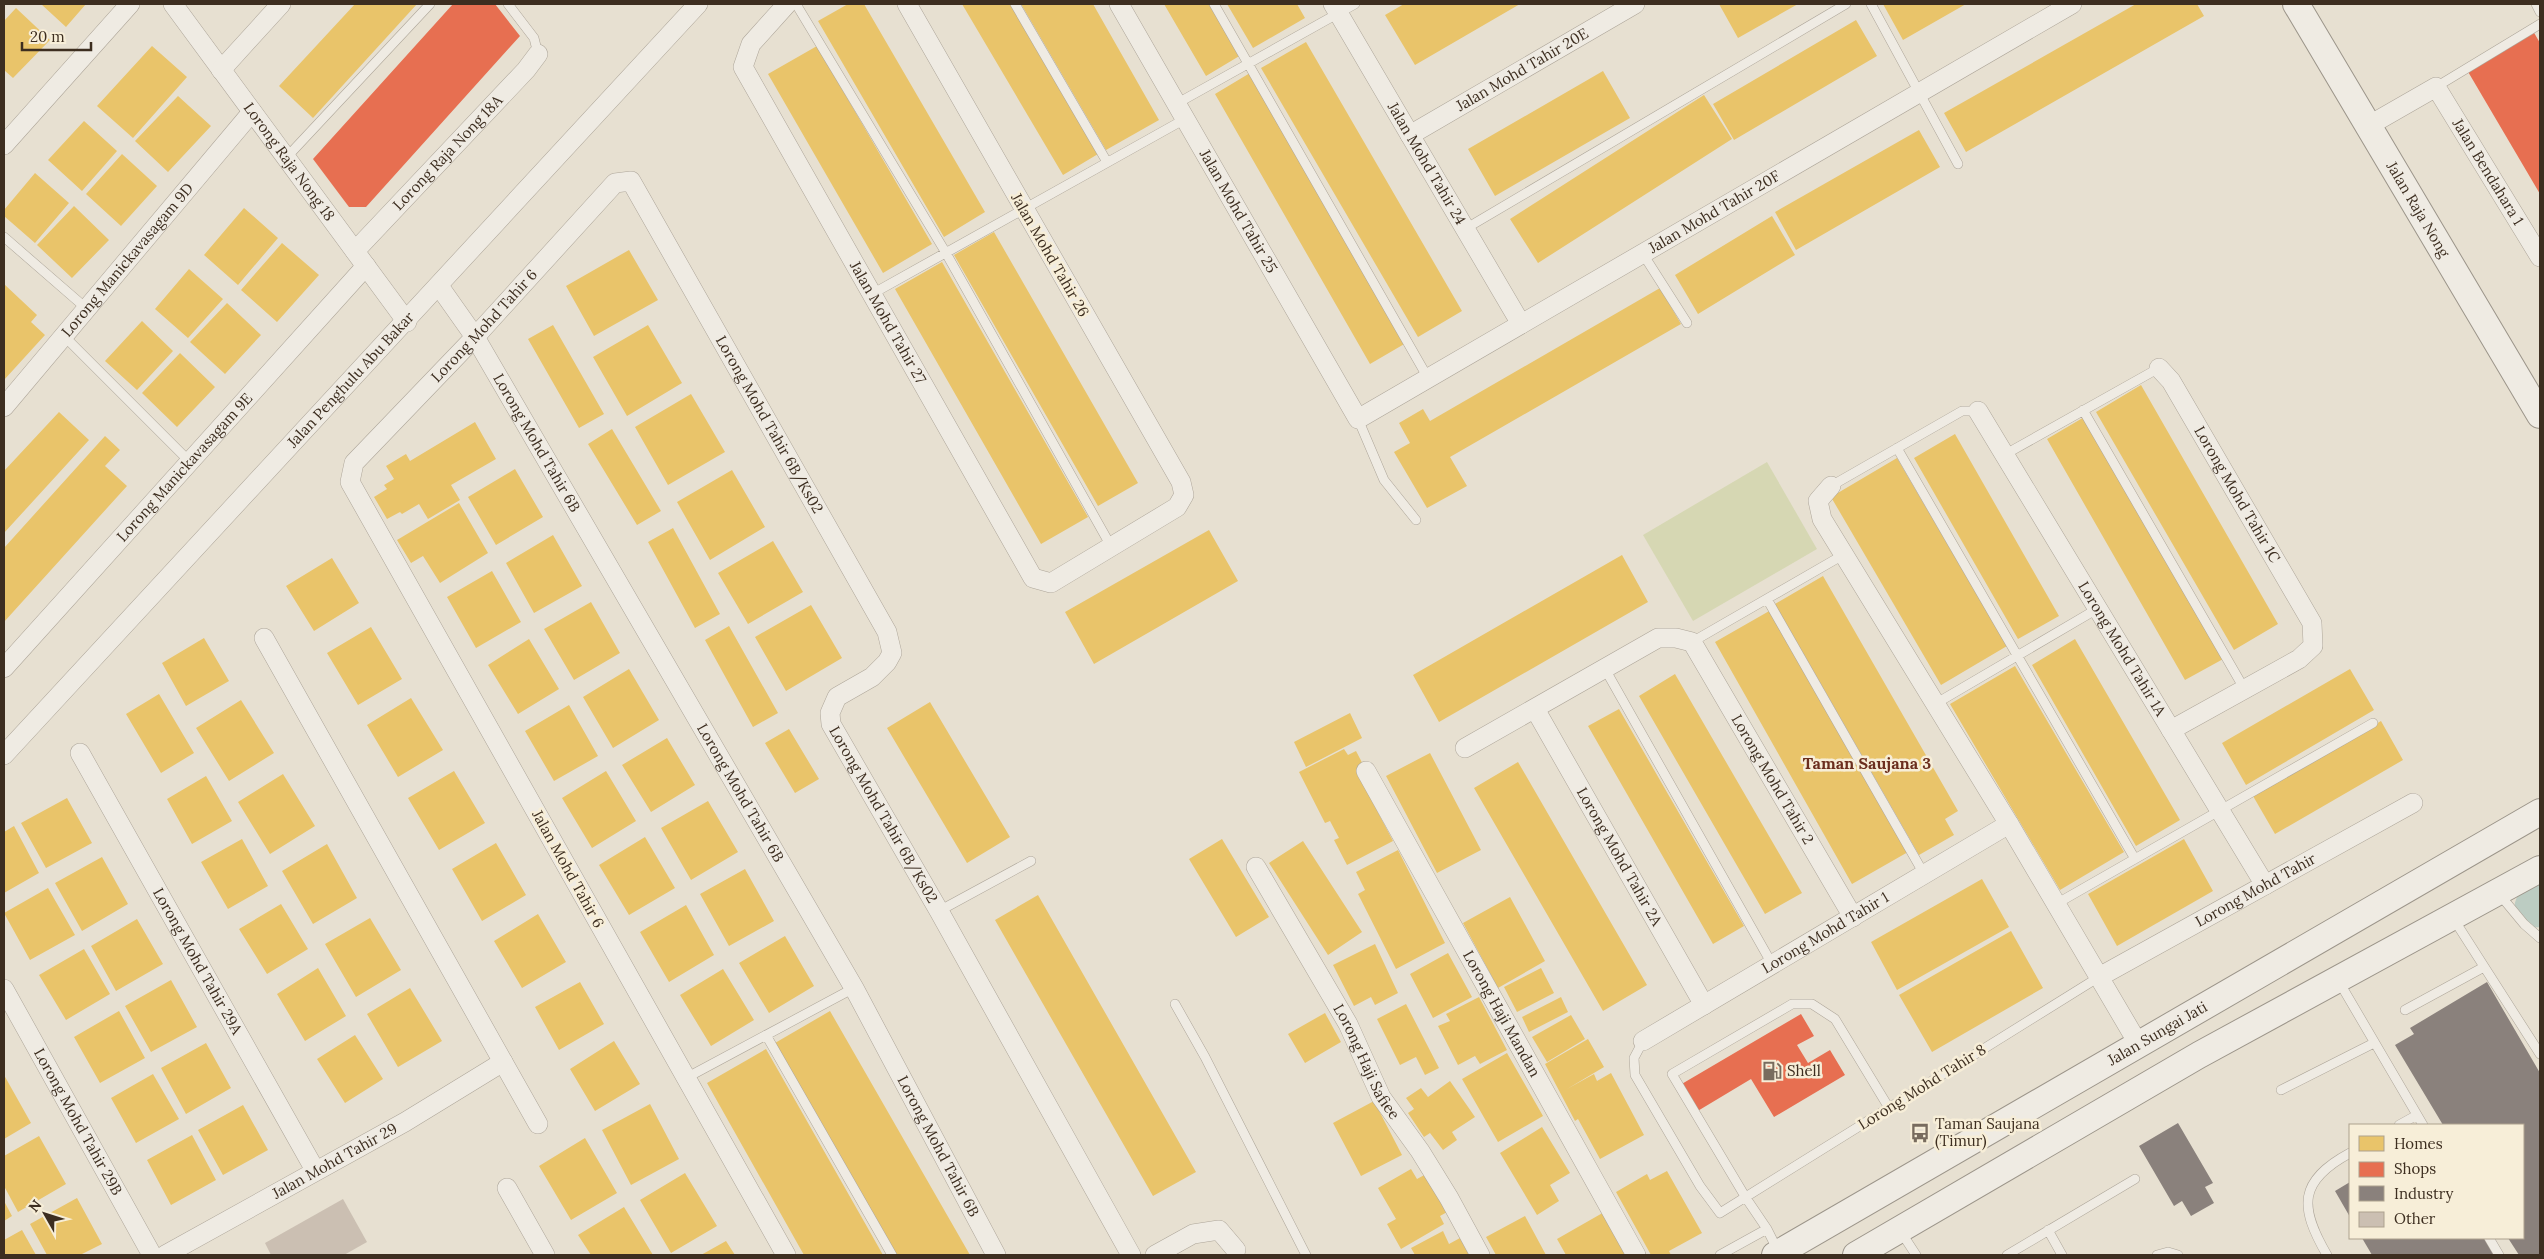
<svg xmlns="http://www.w3.org/2000/svg" width="2544" height="1259" font-family="Lora,serif">
<rect width="100%" height="100%" fill="#e7e0d1"/>
<path fill="#d6d7b3" d="M1767 462 1817 549 1693 621 1643 535Z"/>
<path fill="#e9c46a" d="M41 4H86L66 27Z
M355 4H417L313 118 279 86Z
M848 4H864L985 212 944 237 818 21Z
M962 4H1010L1098 154 1063 175Z
M1021 4H1093L1159 120 1106 150Z
M1164 4H1211L1241 55 1206 76Z
M1227 4H1297L1305 18 1253 48Z
M1404 4H1520L1415 65 1385 15Z
M1719 4H1798L1738 38Z
M1883 4H1966L1903 40Z
M2136 4H2197L2204 16 1966 152 1944 113Z
M16 8 50 40 13 78 4 70V21Z
M1856 20 1877 56 1734 140 1713 104Z
M1306 42 1462 311 1418 337 1261 68Z
M152 46 187 77 133 138 97 106Z
M817 46 932 244 883 273 768 74Z
M1603 71 1630 118 1495 196 1468 149Z
M1250 73 1406 343 1370 364 1215 94Z
M1704 95 1732 139 1538 263 1510 219Z
M178 96 211 126 168 172 135 141Z
M84 121 117 151 82 191 48 160Z
M1919 130 1940 167 1796 250 1775 212Z
M122 154 157 186 121 226 86 194Z
M35 173 69 203 35 243 4 216V210Z
M74 206 109 240 72 278 37 245Z
M244 208 278 238 238 285 204 255Z
M1772 216 1795 255 1698 314 1675 275Z
M994 232 1138 483 1098 506 954 255Z
M282 243 319 275 277 322 241 290Z
M629 250 658 300 594 336 566 286Z
M942 262 1088 517 1041 544 895 289Z
M189 269 223 299 188 338 155 309Z
M4 284 37 315 31 322 45 335 4 380Z
M1660 288 1681 324 1450 457 1467 486 1427 508 1394 452 1410 443 1399 423 1423 409 1430 421Z
M227 303 261 335 225 374 190 342Z
M142 321 173 351 137 390 105 361Z
M553 325 604 414 579 428 528 339Z
M648 325 682 383 627 416 593 357Z
M180 353 215 387 177 427 142 393Z
M2141 385 2278 624 2234 650 2096 412Z
M691 394 725 452 668 485 635 427Z
M59 412 89 440 4 533V471Z
M2086 416 2225 658 2185 680 2047 439Z
M475 422 496 459 451 485 460 500 428 519 419 504 402 514 400 512 387 519 374 497 387 489 384 485 394 479 386 466 406 454 410 461Z
M612 429 661 511 637 525 588 444Z
M1955 434 2059 616 2018 639 1914 458Z
M105 436 120 450 105 466 127 486 4 622V548Z
M1897 458 2007 646 1941 685 1831 497Z
M515 469 543 517 496 545 468 497Z
M732 470 765 527 710 560 677 502Z
M459 503 488 553 440 583 423 556 411 563 397 540Z
M673 528 720 614 695 628 648 542Z
M1209 530 1238 581 1094 664 1065 612Z
M553 535 582 586 534 613 506 563Z
M773 541 803 592 748 624 718 573Z
M1622 555 1648 602 1439 722 1413 675Z
M332 558 359 603 314 631 286 586Z
M492 571 521 622 476 648 447 597Z
M1823 576 1958 811 1945 819 1954 835 1919 855 1775 604Z
M591 602 620 653 574 680 544 629Z
M811 605 842 658 786 691 755 637Z
M1771 610 1908 852 1852 884 1715 642Z
M729 626 778 713 753 727 705 640Z
M371 627 402 679 358 705 327 653Z
M204 638 229 681 186 706 162 663Z
M529 639 559 689 518 714 488 665Z
M2075 639 2180 820 2136 846 2032 665Z
M2015 666 2124 852 2060 890 1950 704Z
M629 669 659 720 613 748 583 697Z
M2350 669 2374 710 2246 785 2222 743Z
M1675 674 1802 893 1765 914 1639 696Z
M159 694 194 753 161 773 126 714Z
M411 698 443 750 398 777 367 725Z
M241 700 274 753 229 781 196 728Z
M930 702 1010 837 967 863 887 728Z
M569 705 598 756 554 781 525 731Z
M1619 709 1744 926 1713 944 1588 726Z
M1350 713 1362 738 1306 767 1294 742Z
M2381 721 2403 760 2275 834 2253 796Z
M789 729 819 779 795 793 765 743Z
M667 738 695 785 651 812 622 765Z
M1344 749 1348 755 1356 751 1379 795 1371 799 1393 841 1347 865 1334 840 1339 838 1330 821 1325 823 1299 772Z
M1430 753 1481 850 1437 873 1386 776Z
M1518 762 1647 985 1603 1011 1474 788Z
M454 771 485 823 439 850 408 798Z
M606 771 636 821 592 848 562 798Z
M283 774 315 826 270 854 238 802Z
M206 776 232 821 192 844 167 799Z
M67 798 92 843 46 868 21 823Z
M708 801 738 852 691 880 661 828Z
M14 826 39 873 4 893V832Z
M645 837 675 888 629 915 599 865Z
M242 839 268 886 228 909 201 862Z
M1222 839 1269 917 1236 937 1189 859Z
M2184 839 2213 891 2117 946 2088 894Z
M1303 841 1362 932 1328 955 1269 863Z
M496 843 526 895 482 921 452 869Z
M327 844 357 898 313 924 282 871Z
M1398 850 1445 943 1396 969 1358 894 1365 890 1356 872Z
M102 857 128 904 82 931 55 883Z
M745 869 774 921 729 946 700 894Z
M1982 879 2009 927 1897 990 1871 942Z
M48 888 75 935 30 960 4 913Z
M1038 895 1196 1172 1153 1196 995 920Z
M1510 897 1545 961 1498 988 1463 923Z
M281 904 308 949 267 974 239 929Z
M686 905 714 955 669 982 640 932Z
M538 914 566 962 522 988 494 941Z
M370 918 401 970 356 997 325 944Z
M137 919 163 964 116 991 91 946Z
M2011 931 2043 988 1932 1052 1899 995Z
M785 936 814 986 769 1013 739 963Z
M1375 944 1398 993 1375 1005 1371 997 1354 1006 1333 965Z
M84 949 110 994 66 1020 39 975Z
M1448 953 1472 997 1433 1018 1410 974Z
M318 968 346 1016 305 1041 277 994Z
M1541 968 1554 993 1517 1012 1504 987Z
M723 969 754 1020 711 1046 680 995Z
M171 980 197 1027 151 1052 125 1006Z
M580 982 604 1024 559 1050 535 1007Z
M410 988 442 1041 398 1067 367 1014Z
M1479 997 1507 1050 1480 1064 1475 1056 1458 1065 1438 1026 1450 1021 1446 1014Z
M1561 997 1568 1012 1529 1032 1522 1017Z
M1406 1004 1439 1068 1425 1075 1416 1057 1400 1065 1377 1019Z
M119 1011 145 1058 100 1083 74 1037Z
M830 1011 970 1255H897L775 1043Z
M1325 1013 1341 1042 1305 1063 1288 1034Z
M1571 1015 1585 1039 1547 1062 1532 1037Z
M355 1035 383 1079 345 1103 317 1059Z
M1588 1039 1604 1067 1567 1089 1594 1074 1597 1081 1611 1073 1644 1135 1600 1159 1578 1119 1575 1121 1545 1064Z
M614 1041 640 1084 595 1111 570 1069Z
M206 1043 231 1088 186 1114 161 1068Z
M766 1049 870 1232 883 1255H804L800 1248 707 1083Z
M1507 1053 1543 1116 1498 1142 1462 1079Z
M153 1074 179 1119 136 1143 111 1098Z
M4 1075 31 1123 4 1139Z
M1450 1081 1475 1117 1452 1132 1457 1140 1443 1150 1430 1133 1424 1137 1408 1113 1414 1109 1406 1098 1421 1088 1428 1097Z
M1374 1101 1402 1155 1361 1176 1333 1123Z
M650 1104 679 1159 631 1185 602 1130Z
M243 1105 268 1150 223 1175 198 1130Z
M1542 1127 1570 1173 1550 1185 1559 1201 1537 1215 1500 1153Z
M192 1135 216 1180 171 1205 147 1160Z
M39 1136 66 1184 18 1212 4 1186V1156Z
M585 1138 617 1193 571 1220 539 1166Z
M1411 1169 1417 1179 1428 1173 1449 1211 1440 1216 1444 1224 1401 1249 1387 1224 1396 1219 1378 1188Z
M1667 1171 1702 1233 1669 1251 1671 1255H1651L1616 1192 1647 1174 1650 1180Z
M685 1173 717 1226 671 1253 640 1200Z
M77 1198 102 1244 80 1255H47L30 1224Z
M4 1201 12 1216 4 1221Z
M624 1207 653 1255H591L578 1235Z
M1606 1211 1630 1255H1566L1557 1239Z
M1525 1216 1546 1255H1496L1486 1237Z
M22 1230 36 1255H4V1240Z
M1443 1231 1449 1244 1460 1238 1469 1255H1415L1411 1248Z
M726 1241 735 1255H701Z"/>
<path fill="#e76f51" d="M453 4H495L520 36 366 207H349L313 159Z
M2533 31 2540 43V194L2467 70Z
M1801 1014 1814 1036 1797 1045 1808 1063 1830 1050 1845 1075 1774 1117 1751 1079 1696 1112 1680 1085Z"/>
<path fill="#8a817c" d="M2487 982 2540 1073V1255H2519L2508 1238H2523V1125H2443L2395 1045 2414 1034 2410 1028Z
M2178 1123 2213 1183 2205 1187 2214 1203 2191 1216 2182 1201 2174 1206 2139 1146Z
M2350 1182V1217L2335 1191Z
M2362 1238H2485L2495 1255H2372Z"/>
<g fill="none" stroke-linecap="round" stroke-linejoin="round">
<path stroke="#bcccc2" stroke-width="41" d="M2535 907 2540 905"/>
</g>
<path fill="#cbbfb2" d="M343 1199 367 1242 344 1255H271L265 1243Z"/>
<g fill="none" stroke-linecap="round" stroke-linejoin="round">
<defs>
<path id="service" d="M508 4 534 38 538 54
M796 4 946 253 1112 548
M1015 4 1107 162
M1214 4 1428 378
M1871 4 1958 164
M2536 4 2540 12
M2436 87 2540 24
M1176 104 1355 4
M286 158 430 4
M1465 229 1846 4
M4 237 87 309
M1643 254 1687 323
M872 294 1185 119
M64 336 190 462
M2083 410 2245 690
M1358 419 1384 480 1416 520
M1897 448 2135 859
M2004 455 2159 368
M1831 486 1962 411H1978
M1767 599 1924 874
M1692 642 1843 555
M1605 669 1772 964
M1935 704 2097 609
M2500 895 2524 924 2540 938
M2056 904 2373 723
M939 911 1031 861
M2453 918 2540 1054
M2338 980 2423 1125
M1175 1004 1205 1057 1306 1255
M2405 1010 2484 967
M766 1035 892 1255
M1643 1041 1634 1058 1635 1075 1700 1186 1720 1213 2099 977
M686 1078 854 988
M2281 1090 2374 1043
M2399 1125 2417 1115
M2048 1230 2062 1255
M1901 1232 1916 1255
M2489 1238 2499 1255
M1778 1251 1767 1229 1746 1198 1672 1074 1792 1004H1812L1835 1019 1889 1108
M1720 1255 1767 1229
M2007 1255 2135 1179
M2157 1255 2168 1252 2178 1255
M2327 1255C2299 1207 2298 1181 2350 1153"/>
<g id="minor">
<path id="s1" d="M173 4 407 322"/>
<path id="s2" d="M787 4 751 44 743 67 1033 578 1051 583 1177 507 1184 495 1181 482 907 4"/>
<path id="s3" d="M1119 4 1358 419 2072 4"/>
<path id="s4" d="M1333 4 1521 324"/>
<path d="M221 70 281 4"/>
<path id="s5" d="M2368 126 2436 87 2540 257"/>
<path id="s6" d="M1410 135 1635 4"/>
<path d="M4 145 130 4"/>
<path id="s7" d="M355 251 526 70 538 54"/>
<path id="s8" d="M439 286 475 337 854 988 996 1255"/>
<path id="s9" d="M2159 368 2171 381 2312 623 2313 646 2299 659 2171 730"/>
<path id="s10" d="M4 407 252 112"/>
<path id="s11" d="M1978 411 2265 885"/>
<path d="M1831 486 1818 501 1822 519 2009 824 2139 1045"/>
<path d="M264 638 538 1124"/>
<path id="s12" d="M4 668 366 266"/>
<path id="s13" d="M1535 709 1704 1005"/>
<path id="s14" d="M1465 748 1658 638H1676L1692 642 1853 917"/>
<path id="s15" d="M80 753 315 1170"/>
<path id="s16" d="M4 755 698 4"/>
<path id="s17" d="M1366 771 1636 1255"/>
<path id="s18" d="M1256 867 1348 1024 1381 1097 1420 1151 1449 1198 1480 1255"/>
<path id="s19" d="M2099 977 2413 803"/>
<path id="s20" d="M4 989 152 1255"/>
<path id="s21" d="M1643 1041 2009 824"/>
<path d="M507 1188 545 1255"/>
<path id="s22" d="M165 1255 405 1122 503 1062"/>
<path id="s23" d="M786 1255 350 482 354 463 475 337 615 183 631 181 887 632 892 653 887 662 872 677 837 697 830 713 831 724 939 911 1131 1255"/>
<path d="M1155 1255 1193 1234 1219 1230 1236 1250"/>
</g>
<g id="secondary">
<path id="s24" d="M2296 4 2540 415"/>
<path id="s25" d="M1775 1255 2540 812"/>
<path d="M1856 1255 2199 1055 2540 869"/>
</g>
</defs>
<use href="#service" stroke="#ada599" stroke-width="10"/>
<use href="#minor" stroke="#ada599" stroke-width="20"/>
<use href="#secondary" stroke="#9c958a" stroke-width="28"/>
<use href="#service" stroke="#efebe3" stroke-width="9"/>
<use href="#minor" stroke="#efebe3" stroke-width="19"/>
<use href="#secondary" stroke="#efebe3" stroke-width="26"/>
</g>
<defs>
<symbol id="fuel-bare" viewBox="-9 -9 18 18"><path d="M-5.5-6h7V0h2V4h1.3V-2.5L3-4.5l.8-.8L6-3V5H2.5V1h-1V6h-7ZM-4.2-4.7v3.2H.2V-4.7Z" fill="#786c5e" stroke="#f7eed8" stroke-width="2.5" paint-order="stroke"/></symbol>
<symbol id="bus-bare" viewBox="-9 -9 18 18"><path d="M-5-6H5V4H4V6H2V4H-2V6H-4V4H-5ZM-3.5-4V0h7V-4ZM-3.5 1.2v1.5H-2V1.2ZM2 1.2v1.5H3.5V1.2Z" fill="#786c5e" stroke="#f7eed8" stroke-width="2.5" paint-order="stroke"/></symbol>
</defs>
<g fill-rule="evenodd">
<use href="#fuel-bare" x="1758" y="1057" width="28" height="28"/>
<use href="#bus-bare" x="1906" y="1119" width="28" height="28"/>
</g>
<g text-anchor="middle" stroke-width="5" stroke-linejoin="round" paint-order="stroke">
<g font-size="15" fill="#3d2e20" stroke="#f7eed8">
<text dy="5" stroke="none"><textPath href="#s6" startOffset="130">Jalan Mohd Tahir 20E</textPath></text>
<text dy="5" stroke="none"><textPath href="#s7" startOffset="135">Lorong Raja Nong 18A</textPath></text>
<text dy="5" stroke="none"><textPath href="#s1" startOffset="196">Lorong Raja Nong 18</textPath></text>
<text dy="5" stroke="none"><textPath href="#s4" startOffset="185">Jalan Mohd Tahir 24</textPath></text>
<text dy="5" stroke="none"><textPath href="#s5" startOffset="178">Jalan Bendahara 1</textPath></text>
<text dy="5" stroke="none"><textPath href="#s24" startOffset="239">Jalan Raja Nong</textPath></text>
<text dy="5" stroke="none"><textPath href="#s3" startOffset="239">Jalan Mohd Tahir 25</textPath></text>
<text dy="5" stroke="none"><textPath href="#s3" startOffset="891">Jalan Mohd Tahir 20F</textPath></text>
<text transform="translate(1050 255) rotate(60)" y="5">Jalan Mohd Tahir 26</text>
<text dy="5" stroke="none"><textPath href="#s10" startOffset="192">Lorong Manickavasagam 9D</textPath></text>
<text dy="5" stroke="none"><textPath href="#s2" startOffset="372">Jalan Mohd Tahir 27</textPath></text>
<text dy="5" stroke="none"><textPath href="#s23" startOffset="1096">Lorong Mohd Tahir 6</textPath></text>
<text dy="5" stroke="none"><textPath href="#s16" startOffset="511">Jalan Penghulu Abu Bakar</textPath></text>
<text dy="5" stroke="none"><textPath href="#s23" startOffset="1586">Lorong Mohd Tahir 6B/Ks02</textPath></text>
<text dy="5" stroke="none"><textPath href="#s8" startOffset="185">Lorong Mohd Tahir 6B</textPath></text>
<text dy="5" stroke="none"><textPath href="#s12" startOffset="270">Lorong Manickavasagam 9E</textPath></text>
<text dy="5" stroke="none"><textPath href="#s9" startOffset="149">Lorong Mohd Tahir 1C</textPath></text>
<text dy="5" stroke="none"><textPath href="#s11" startOffset="278">Lorong Mohd Tahir 1A</textPath></text>
<text dy="5" stroke="none"><textPath href="#s14" startOffset="416">Lorong Mohd Tahir 2</textPath></text>
<text dy="5" stroke="none"><textPath href="#s8" startOffset="590">Lorong Mohd Tahir 6B</textPath></text>
<text dy="5" stroke="none"><textPath href="#s23" startOffset="2051">Lorong Mohd Tahir 6B/Ks02</textPath></text>
<text dy="5" stroke="none"><textPath href="#s13" startOffset="170">Lorong Mohd Tahir 2A</textPath></text>
<text transform="translate(568 869) rotate(61)" y="5">Jalan Mohd Tahir 6</text>
<text dy="5" stroke="none"><textPath href="#s19" startOffset="179">Lorong Mohd Tahir</textPath></text>
<text dy="5" stroke="none"><textPath href="#s21" startOffset="212">Lorong Mohd Tahir 1</textPath></text>
<text dy="5" stroke="none"><textPath href="#s15" startOffset="239">Lorong Mohd Tahir 29A</textPath></text>
<text dy="5" stroke="none"><textPath href="#s17" startOffset="278">Lorong Haji Mandan</textPath></text>
<text dy="5" stroke="none"><textPath href="#s25" startOffset="442">Jalan Sungai Jati</textPath></text>
<text dy="5" stroke="none"><textPath href="#s18" startOffset="224">Lorong Haji Safiee</textPath></text>
<text transform="translate(1922 1087) rotate(-32)" y="5">Lorong Mohd Tahir 8</text>
<text dy="5" stroke="none"><textPath href="#s20" startOffset="152">Lorong Mohd Tahir 29B</textPath></text>
<text dy="5" stroke="none"><textPath href="#s8" startOffset="995">Lorong Mohd Tahir 6B</textPath></text>
<text dy="5" stroke="none"><textPath href="#s22" startOffset="194">Jalan Mohd Tahir 29</textPath></text>
</g>
<g font-size="15" fill="#3d2e20" stroke="#f7eed8" text-anchor="start">
<text x="1787" y="1076">Shell</text>
<text x="1935" y="1129">Taman Saujana<tspan x="1935" dy="17">(Timur)</tspan></text>
</g>
<g font-size="16" font-weight="bold" fill="#6b2e1e" stroke="#f7eed8">
<text x="1867" y="769">Taman Saujana 3</text>
</g>
</g>
<rect width="2544" height="1259" fill="none" stroke="#3d2e20" stroke-width="10"/>
<rect x="2349" y="1124" width="175" height="115" fill="#f7eed8" stroke="#ada18e"/>
<rect x="2359" y="1136" width="25" height="15" fill="#e9c46a" stroke="#ada18e"/>
<text x="2394" y="1149" font-size="15" fill="#3d2e20">Homes</text>
<rect x="2359" y="1162" width="25" height="15" fill="#e76f51" stroke="#ada18e"/>
<text x="2394" y="1174" font-size="15" fill="#3d2e20">Shops</text>
<rect x="2359" y="1186" width="25" height="15" fill="#8a817c" stroke="#ada18e"/>
<text x="2394" y="1199" font-size="15" fill="#3d2e20">Industry</text>
<rect x="2359" y="1212" width="25" height="15" fill="#cbbfb2" stroke="#ada18e"/>
<text x="2394" y="1224" font-size="15" fill="#3d2e20">Other</text>
<g transform="translate(45 1214) rotate(309)" stroke="#f7eed8" stroke-width="4" paint-order="stroke">
<path d="M0-4L9 19L0 12L-9 19Z" fill="#3d2e20"/>
<text y="-8" font-size="14" font-weight="bold" text-anchor="middle" fill="#3d2e20">N</text>
</g>
<path d="M22 42v8h69v-8" fill="none" stroke="#3d2e20" stroke-width="2.5"/>
<text x="30" y="42" font-size="15" fill="#3d2e20" stroke="#f7eed8" stroke-width="4" paint-order="stroke">20 m</text>
</svg>
